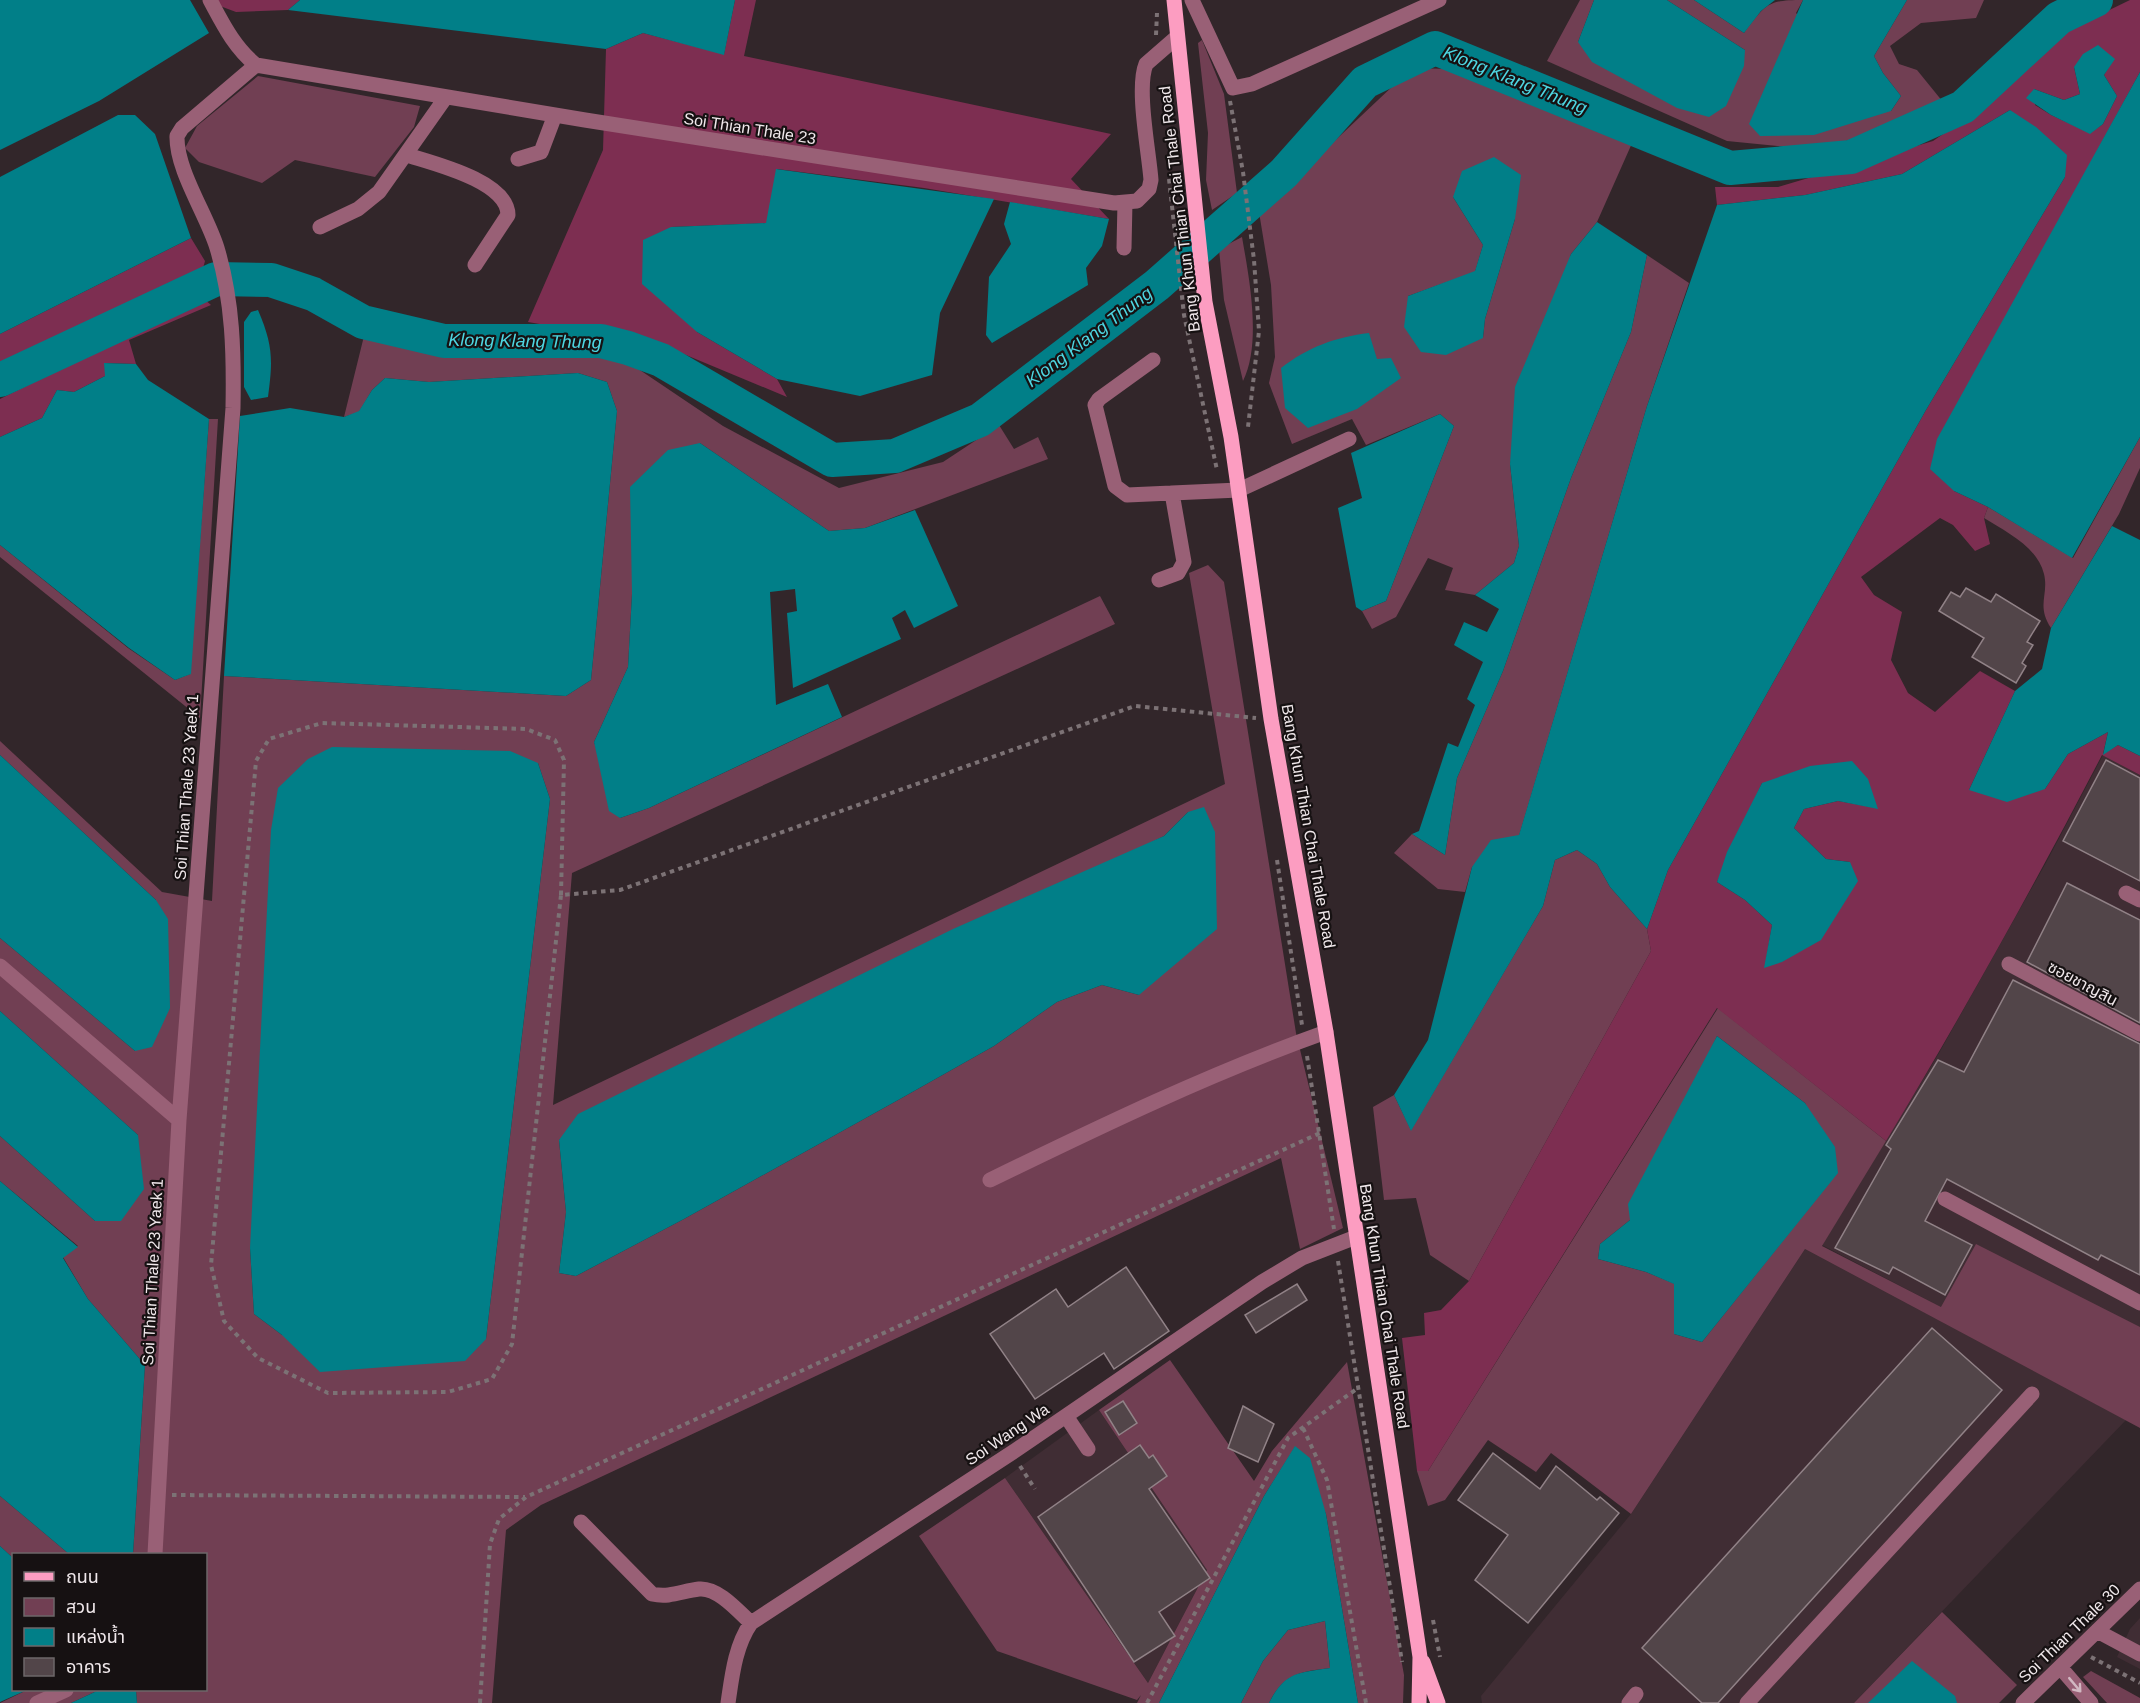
<svg xmlns="http://www.w3.org/2000/svg" width="2140" height="1703" font-family="Helvetica,'Noto Sans Thai',sans-serif">
<rect width="100%" height="100%" fill="#32262a"/>
<path fill="#402d34" d="M2103 755 2140 775V1411L1822 1245 1939 1053 2047 861Z
M1805 1249 2126 1420 1854 1703H1482L1481 1696 1631 1514Z
M1099 1410 1207 1570 1148 1683 1005 1478Z
M2140 1618V1669L2117 1657 2130 1629Z"/>
<path fill="#713f53" fill-rule="evenodd" d="M1580 0H1594L1578 42 1745 50 1667 0H1694L1744 33C1766 4 1767 0 1803 0L1796 13 1891 111 1901 96 1883 73 1874 56 1907 0H1984L1976 18 1921 23 1890 46 1899 64 1917 70 1943 102 1902 124 1826 147H1788L1727 141 1547 61Z
M1202 40 1224 94 1237 193 1212 210 1206 180 1208 133 1198 43Z
M1412 68 1451 69 1633 141 1597 222 1571 254 1510 464 1519 546 1514 563 1475 595 1445 590 1453 568 1428 558 1396 617 1372 629 1362 611 1386 601 1454 426 1440 414 1366 445 1352 419 1292 444 1269 383 1275 357 1271 285 1259 212ZM1453 197 1515 219 1485 319 1483 338 1408 296 1475 272 1483 245Z
M258 76 420 106 414 127 375 177 295 160 262 183 199 162 185 148 197 126Z
M1242 237C1249 277 1262 343 1243 381L1224 300 1219 249Z
M1647 255 1689 283 1647 406 1519 836 1472 867 1465 892 1438 889 1394 853 1412 834 1445 855 1457 778 1503 671 1571 478 1631 332Z
M365 332 418 347 622 358 723 426 839 488 943 462 999 425 1014 449 1038 437 1048 459 865 528 829 531 700 443 632 594 628 667 594 742 620 818 649 808 1100 596 1115 624 572 873 553 1105 1225 784 1189 573 1208 565 1224 582 1296 1033 1343 1228 1300 1249 1281 1158 541 1505 506 1530 492 1703H137L136 1690H206V1554H133L145 1365 88 1299 63 1257 78 1246 0 1181V1136L95 1221 138 1135 0 1011V938L135 1051 156 900 0 755V741L162 892 212 901 224 676 566 696 591 680 617 411 607 382 578 373 429 382 385 378 372 390 359 412 344 417ZM538 763 550 799 486 1339 282 1335 254 1314 250 1248ZM1188 812 1139 995 1102 985 1057 1002 994 1046 900 1099 684 1219 576 1276 559 1273 566 1212 559 1140 1164 836Z
M209 419H218L200 718 0 557V545L128 648 175 680 190 674Z
M2140 437V468L2119 514 2051 628C2036 605 2049 595 2044 574 2037 546 2006 532 1984 518L1988 507 2073 558Z
M1577 850 1597 864 1610 887 1647 929 1651 951 1469 1281 1430 1255 1416 1198 1384 1200 1373 1107 1394 1095 1411 1130 1543 906 1555 860Z
M1718 1008 1886 1141 1822 1246 1941 1307 1976 1244 2140 1327V1428L1805 1249 1631 1514 1551 1453 1536 1472 1488 1440 1445 1500 1428 1506 1417 1471H1428ZM1717 1036 1805 1103 1837 1173 1702 1342 1674 1334 1675 1284 1646 1272 1598 1259 1600 1244 1630 1220Z
M1170 1360 1254 1481 1272 1451 1347 1362 1404 1675 1403 1703H1358L1326 1514 1295 1447 1264 1496 1159 1703H1137L1141 1695 1137 1700 997 1651 919 1536 1005 1478 1148 1683 1207 1570 1099 1410Z
M0 1496 69 1554H14L13 1558 0 1546Z
M1942 1612 2017 1685 1999 1703H1854Z
M1325 1621 1330 1668C1300 1672 1284 1673 1269 1703H1241L1263 1661 1288 1630Z
M2091 1671 2140 1698V1703H2107L2083 1677Z
M27 1690H99L71 1703H0Z"/>
<path fill="#7d2e51" fill-rule="evenodd" d="M217 0H300L288 10 236 12 220 6Z
M735 0H756L744 56 1111 134 1071 179 1109 219 924 188 777 169 767 223 671 227 697 332 777 379 787 397 662 345 528 322 603 150 606 49 643 33 724 54Z
M2130 0H2140V72L2042 252 1954 491 1988 507 1984 518 1990 544 1975 551 1953 525 1940 518 1861 577 1874 595 1902 612 1891 660 1908 693 1935 712 1980 671 2015 691 1969 790 2045 789 2068 754 2108 732 2103 754 2118 745 2140 756V775L2102 755C2034 886 1962 1015 1886 1141L1717 1008 1428 1471H1417L1402 1338 1425 1335 1424 1313 1441 1310 1469 1281 1651 951 1647 929 1668 870 1926 410 2065 177 2010 110 1902 174 1805 195 1717 205 1715 187H1778L1933 141 1994 99 2064 32ZM2114 58 2104 75 2117 96 2103 124 2090 133 2051 115 2035 105 2034 89 2064 100 2080 94 2074 67ZM1762 783 1877 808 1838 801 1804 809 1794 828 1826 859 1850 862 1765 967 1772 925 1745 900 1717 882Z
M191 238 205 261 202 272 176 288 0 371V334Z
M203 298 211 305 129 340 136 364 105 363V376L74 392 57 390 42 418 0 437V399Z"/>
<path fill="#017f88" d="M0 0H190L209 33 99 101 0 150Z
M300 0H735L724 55 643 33 606 49 288 10Z
M1594 0H1667L1745 50 1744 66 1726 106 1709 117 1677 108 1592 62 1578 42Z
M1694 0H1775L1761 11 1744 33Z
M1803 0H1907L1874 56 1883 73 1901 96 1891 111 1814 135 1760 136 1749 124Z
M2098 45 2115 59 2104 75 2117 96 2103 124 2090 134 2051 115 2026 98 2034 89 2064 100 2080 94 2074 67 2083 54Z
M2140 72V437L2072 558 1988 507 1954 491 1930 469 1937 439Z
M2010 110 2036 127 2067 155 2065 177 1926 410 1668 870 1647 929 1610 887 1597 864 1577 850 1555 860 1543 906 1411 1131 1394 1095 1428 1040 1472 867 1491 840 1519 835 1647 406 1717 205 1805 195 1902 174Z
M118 115H135L155 134 191 238 0 334V177Z
M1494 157 1521 175 1515 219 1485 319 1483 338 1446 355 1421 352 1404 327 1408 296 1475 271 1483 245 1453 197 1462 171Z
M776 169 994 199 940 313 932 375 860 396 777 379 697 332 642 284 643 240 671 227 766 223Z
M1010 202 1109 219 1102 246 1086 268 1088 285 992 343 986 335 989 277 1011 244 1004 224Z
M1597 222 1647 255 1631 332 1571 478 1503 671 1457 778 1445 855 1412 834 1419 831 1448 743 1458 747 1475 705 1467 699 1483 662 1454 645 1464 622 1487 632 1499 609 1475 595 1514 563 1519 546 1510 464 1515 387 1571 254Z
M258 310C273 345 273 360 268 397L251 400 244 387V322L251 312Z
M1369 333 1377 359 1391 358 1401 378 1357 409 1308 428 1285 408 1281 368C1308 347 1336 337 1369 333Z
M104 363 136 364 148 380 209 419 191 674 175 680 129 648 0 545V437L42 418 57 390 74 392 105 376Z
M578 373 607 382 617 411 591 680 566 696 224 676 240 416 290 408 344 417 359 411 372 390 385 378 429 382Z
M1440 414 1454 426 1386 601 1362 611 1356 607 1338 508 1362 498 1351 453Z
M700 443 829 531 865 528 915 510 958 606 914 628 905 610 892 618 901 639 793 688 787 613 797 611 795 589 770 592 776 705 828 684 842 717 649 808 620 818 609 811 594 742 628 667 632 594 630 487 668 450Z
M2112 526 2140 540V756L2118 745 2103 755 2108 732 2068 754 2045 789 2007 802 1969 790 2015 691 2042 669 2051 628Z
M332 747 510 751 538 763 550 799 486 1339 465 1361 320 1372 282 1335 254 1314 250 1248 271 830 278 788 308 759Z
M0 755 156 900 168 919 170 1008 152 1047 135 1051 0 938Z
M1852 761 1868 779 1878 809 1838 801 1804 809 1794 828 1826 859 1850 862 1858 881 1821 940 1782 962 1764 968 1772 925 1745 900 1717 882 1727 852 1762 783 1810 766Z
M1204 807 1215 832 1217 929 1139 995 1102 985 1057 1002 994 1046 900 1099 684 1219 576 1276 559 1273 566 1212 559 1140 578 1114 953 929 1164 836 1188 812Z
M0 1011 138 1135 144 1189 121 1221H95L0 1136Z
M1717 1036 1805 1103 1835 1147 1838 1173 1702 1342 1674 1334V1284L1646 1272 1598 1259 1600 1244 1630 1220 1628 1204Z
M0 1181 78 1247 63 1258 88 1299 145 1365 133 1554H69L0 1496Z
M1295 1446 1310 1458 1326 1514 1358 1703H1269C1285 1671 1299 1673 1330 1668L1325 1621 1288 1630 1263 1661 1241 1703H1159L1264 1496Z
M0 1546 13 1558 14 1690H27L0 1702Z
M1912 1661 1955 1696 1957 1703H1868Z
M99 1690H136L137 1703H71Z"/>
<g fill="none" stroke-linecap="round" stroke-linejoin="round">
<path stroke="#017f88" stroke-width="34" d="M0 380 216 279 271 280 313 294 363 322 444 341H601L628 348 661 360 832 460 895 456 980 420 1157 285 1284 173 1365 82 1435 48 1730 168 1851 157 1963 107 2059 18 2096 0"/>
</g>
<path fill="#524549" stroke="#918287" stroke-width="1.5" d="M1966 588 1991 602 1996 594 2040 621 2027 642 2033 645 2022 663 2026 666 2016 683 1972 657 1984 638 1939 611 1951 592 1960 597Z
M2106 760 2140 778V881L2063 841Z
M2067 883 2140 920V1023L2027 962Z
M2013 980 2140 1044V1275L2101 1255 2098 1260 1947 1179 1925 1221 1972 1245 1945 1295 1893 1267 1889 1274 1835 1248 1891 1149 1886 1145 1938 1060 1964 1072Z
M1126 1267 1169 1331 1114 1369 1104 1353 1035 1399 990 1334 1056 1289 1068 1307Z
M1297 1284 1307 1300 1256 1333 1245 1315Z
M1932 1328 2002 1390 1718 1703H1702L1642 1648Z
M1123 1401 1137 1423 1119 1435 1105 1412Z
M1243 1406 1274 1424 1258 1462 1228 1448Z
M1140 1445 1149 1458 1153 1455 1167 1476 1149 1489 1210 1578 1159 1612 1175 1636 1134 1662 1038 1517Z
M1493 1453 1540 1489 1556 1466 1597 1500 1600 1497 1619 1513 1528 1623 1475 1580 1508 1535 1458 1500Z"/>
<g fill="none" stroke-linecap="round" stroke-linejoin="round">
<path stroke="#7c7275" stroke-width="4" stroke-dasharray="4.5 4.5" stroke-linecap="butt" d="M1156 35 1157 13
M1230 101 1243 172 1254 260 1259 331 1248 427
M1169 179 1184 315 1217 470
M1277 860 1302 1025
M561 895 564 760 555 740 526 729 322 723 269 739 256 761 211 1265 224 1321 258 1358 328 1393 448 1392 492 1379 512 1344 561 895 620 890 1135 706 1256 718
M1307 1056 1334 1229
M1338 1261 1402 1662
M1303 1428 1327 1480 1366 1703
M1020 1466 1035 1489
M172 1495 525 1497
M1433 1620 1440 1657
M2091 1657 2140 1683
M480 1703 490 1544 499 1519 526 1497 1320 1133
M1147 1703 1288 1438 1358 1388"/>
<path stroke="#996076" stroke-width="15" d="M210 0C223 24 234 47 256 65L585 120 1114 203 1137 201 1149 189 1151 180C1149 152 1136 88 1146 64L1177 37
M1192 0 1233 88 1252 84 1439 0
M407 155C432 163 508 181 508 215L475 265
M518 159 541 152 555 115
M320 227 358 209 379 192 446 97
M1124 248 1125 202
M1153 360 1099 399 1095 405 1115 486 1127 495 1239 490 1349 439
M1159 580 1178 573 1184 562 1172 493
M2126 893 2140 900
M2009 964 2140 1034
M0 966 179 1120
M990 1180C1101 1126 1211 1073 1326 1032
M1945 1199 2140 1303
M1066 1416 1088 1449
M581 1522 652 1594C670 1598 682 1591 699 1589 718 1587 739 1612 751 1623
M155 1554 179 1120 233 408C234 354 233 301 217 248 207 215 176 170 177 136L182 128 256 65
M2097 1631 2140 1654
M2060 1667 2091 1703
M37 1703 66 1690
M728 1703C732 1676 735 1646 751 1623L1016 1450 1262 1282 1302 1258 1356 1237
M1629 1703 1636 1694
M1747 1703 2032 1394
M2023 1703 2140 1589"/>
<path stroke="#fc9dc1" stroke-width="15" d="M1174 0 1205 302 1231 437 1271 719 1326 1032 1420 1657 1419 1703
M1423 1662 1438 1703"/>
</g>
<defs><path id="oneway-shaft" d="M-6 0H5M1.5-3L5.5 0L1.5 3" fill="none" stroke-width="1.6" stroke-linecap="round" stroke-linejoin="round" transform="scale(1.5)"/></defs>
<use stroke="#d2b8c2" href="#oneway-shaft" transform="translate(2075 1685) rotate(50)"/>
<g text-anchor="middle" stroke-width="4.5" stroke-linejoin="round" paint-order="stroke">
<g font-size="16" fill="#f0e8eb" stroke="#161112">
<text transform="translate(750 128) rotate(9)" y="6">Soi Thian Thale 23</text>
<text transform="translate(1179 209) rotate(-97)" y="6">Bang Khun Thian Chai Thale Road</text>
<text transform="translate(186 787) rotate(-86)" y="6">Soi Thian Thale 23 Yaek 1</text>
<text transform="translate(1309 826) rotate(80)" y="6">Bang Khun Thian Chai Thale Road</text>
<text transform="translate(2083 983) rotate(28)" y="6">ซอยชาญสิน</text>
<text transform="translate(152 1272) rotate(-87)" y="6">Soi Thian Thale 23 Yaek 1</text>
<text transform="translate(1385 1306) rotate(81)" y="6">Bang Khun Thian Chai Thale Road</text>
<text transform="translate(1007 1434) rotate(-34)" y="6">Soi Wang Wa</text>
<text transform="translate(2069 1633) rotate(-44)" y="6">Soi Thian Thale 30</text>
</g>
<g font-size="18" font-style="italic" fill="#4ed6e1" stroke="#161112">
<text transform="translate(1515 80) rotate(22)" y="6">Klong Klang Thung</text>
<text transform="translate(1089 337) rotate(-37)" y="6">Klong Klang Thung</text>
<text transform="translate(525 341) rotate(1)" y="6">Klong Klang Thung</text>
</g>
</g>
<rect x="12" y="1553" width="195" height="138" fill="#161112" stroke="#6d6769" stroke-width="1.5"/>
<rect x="24" y="1572" width="30" height="9" fill="#fc9dc1" stroke="#6d6769" stroke-width="1.5"/>
<text x="66" y="1583" font-size="18" fill="#f0e8eb">ถนน</text>
<rect x="24" y="1598" width="30" height="18" fill="#713f53" stroke="#6d6769" stroke-width="1.5"/>
<text x="66" y="1613" font-size="18" fill="#f0e8eb">สวน</text>
<rect x="24" y="1628" width="30" height="18" fill="#017f88" stroke="#6d6769" stroke-width="1.5"/>
<text x="66" y="1643" font-size="18" fill="#f0e8eb">แหล่งน้ำ</text>
<rect x="24" y="1658" width="30" height="18" fill="#524549" stroke="#6d6769" stroke-width="1.5"/>
<text x="66" y="1673" font-size="18" fill="#f0e8eb">อาคาร</text>
</svg>
